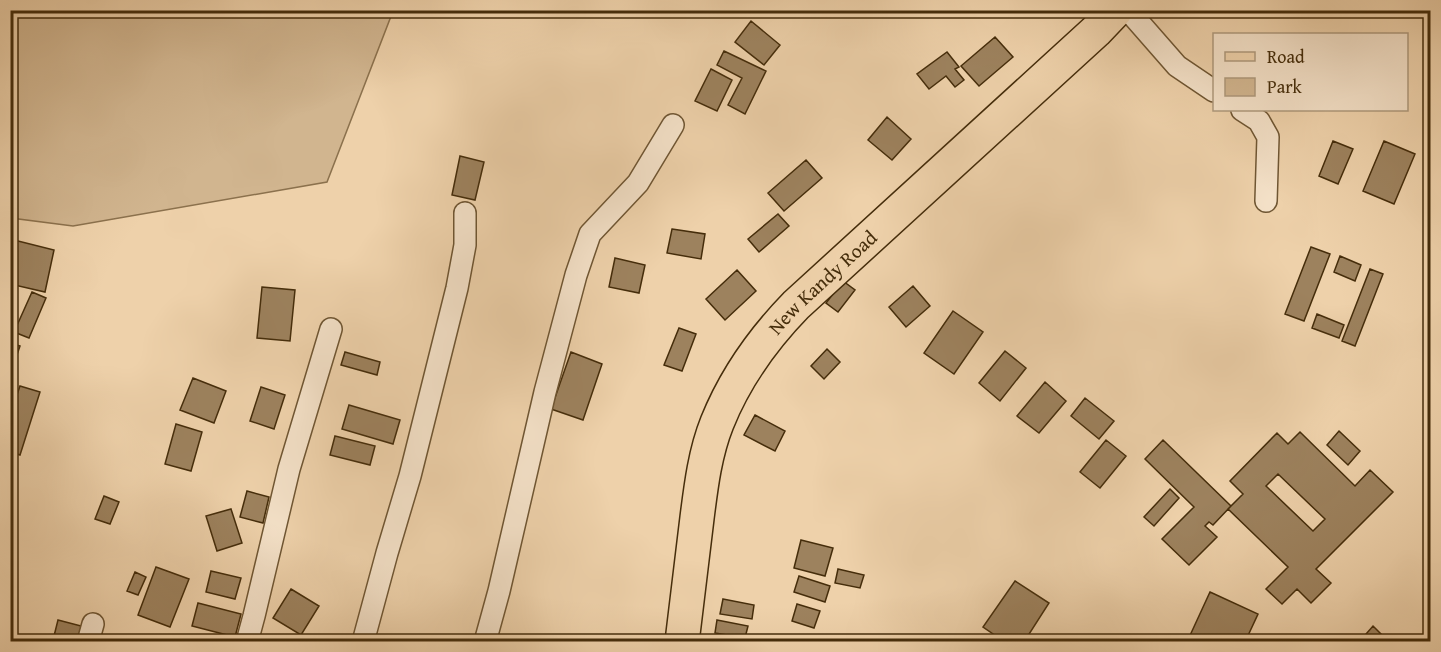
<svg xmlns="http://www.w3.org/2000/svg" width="1441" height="652" font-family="'Gentium Book Plus',serif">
<rect width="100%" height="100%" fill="#eed1aa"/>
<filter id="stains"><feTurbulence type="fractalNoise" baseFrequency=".00333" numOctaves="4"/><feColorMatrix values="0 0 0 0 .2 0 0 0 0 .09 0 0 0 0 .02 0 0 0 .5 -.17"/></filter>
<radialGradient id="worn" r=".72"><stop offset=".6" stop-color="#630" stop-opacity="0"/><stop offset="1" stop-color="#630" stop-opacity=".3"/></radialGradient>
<path fill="#d1b58f" stroke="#8b714d" stroke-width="1.5" d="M11 10H393V11L327 182 73 226 11 218Z"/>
<path fill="#9d825e" stroke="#452d0b" stroke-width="1.5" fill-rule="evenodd" d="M751 21 780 45 764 65 735 42Z
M995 37 1013 57 979 86 961 66Z
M724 51 766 71 745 114 728 105 742 78 717 65Z
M947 52 959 67 955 69 964 80 955 87 946 76 929 89 917 74Z
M711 69 732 80 717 111 695 101Z
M887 117 911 139 892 160 868 140Z
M1333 141 1353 149 1338 184 1319 176Z
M1384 141 1415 154 1394 204 1363 191Z
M460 156 484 162 475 200 452 195Z
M806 160 822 178 784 211 768 193Z
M778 214 789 226 759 252 748 239Z
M672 229 705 234 701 259 667 253Z
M10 239 54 250 45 292 10 284Z
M1311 247 1330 254 1304 321 1285 314Z
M1340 256 1361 265 1355 281 1334 272Z
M615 258 645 265 639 293 609 287Z
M1370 269 1383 274 1355 346 1342 341Z
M737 270 756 291 725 320 706 299Z
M843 281 855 290 838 312 826 303Z
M913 286 930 306 906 327 889 307Z
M262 287 295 290 290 341 257 338Z
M32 292 46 298 29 338 14 332Z
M953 311 983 332 954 374 924 353Z
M1317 314 1344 325 1339 338 1312 328Z
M679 328 696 334 682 371 664 365Z
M10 343 20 346 10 375Z
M827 349 840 362 824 379 811 366Z
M1005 351 1026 368 1000 401 979 383Z
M345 352 380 362 377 375 341 365Z
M571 352 602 364 583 420 551 409Z
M193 378 226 391 214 423 180 410Z
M1045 382 1066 401 1039 433 1017 416Z
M20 386 40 392 20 455 10 452V415Z
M261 387 285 395 274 429 250 421Z
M1085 398 1114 421 1099 439 1071 416Z
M349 405 400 420 393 444 342 429Z
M755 415 785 431 775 451 744 435Z
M176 424 202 432 191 471 165 464Z
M1339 431 1360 451 1348 465 1327 445Z
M1300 432 1355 486 1370 470 1393 492 1316 569 1331 583 1311 603 1297 589 1282 604 1266 589 1288 567 1228 509 1243 494 1230 481 1277 433 1288 444ZM1278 474 1325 519 1313 531 1266 486Z
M335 436 375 446 370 465 330 455Z
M1106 440 1126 456 1100 488 1080 472Z
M1163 440 1231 506 1213 525 1209 522 1205 526 1217 537 1189 565 1162 539 1194 507 1145 459Z
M1170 489 1179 498 1154 526 1144 517Z
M247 491 269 497 263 523 240 517Z
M104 496 119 502 110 524 95 519Z
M231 509 242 543 217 551 206 516Z
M801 540 833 548 825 576 794 568Z
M156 567 189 579 170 627 138 615Z
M838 569 864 575 860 588 835 583Z
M211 571 241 578 235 599 206 592Z
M135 572 146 577 138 595 127 591Z
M799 576 830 586 825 602 794 592Z
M1015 581 1049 603 1024 642H1005L983 627Z
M291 589 319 606 301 635 273 618Z
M1210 592 1258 614 1245 642H1187Z
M723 599 754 605 752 619 720 614Z
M198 603 241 614 235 637 192 626Z
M797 604 820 611 814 628 792 621Z
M58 620 85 627 82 642H76L54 636Z
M717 620 748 626 745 638 715 633Z
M1373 626 1389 642H1359Z
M198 637 217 642H197Z"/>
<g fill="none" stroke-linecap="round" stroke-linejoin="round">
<defs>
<path id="minor" d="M1128 10 1177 66 1214 91
M1242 110 1259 121 1268 137 1266 201
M88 642 93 624
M247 642 254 616 289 469 331 329
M363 642 387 553 410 476 457 288 465 245V213
M485 642 499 591 545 392 576 275 590 234 638 183 673 125"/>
<g id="primary">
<path id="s1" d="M682 642C687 600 692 559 697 518 701 486 705 453 717 423 735 378 762 340 796 305L1096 31 1116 10"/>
</g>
</defs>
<use href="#minor" stroke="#6f5633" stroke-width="24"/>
<use href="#primary" stroke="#452d0b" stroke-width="36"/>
<use href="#minor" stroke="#f4e1c8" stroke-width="21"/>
<use href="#primary" stroke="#eed1aa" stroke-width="33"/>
</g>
<g text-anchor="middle" stroke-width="4.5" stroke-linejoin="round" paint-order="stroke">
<g font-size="20" fill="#452d0b" stroke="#f4e1c8">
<text dy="7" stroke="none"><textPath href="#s1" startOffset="400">New Kandy Road</textPath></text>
</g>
</g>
<rect width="1441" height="652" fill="none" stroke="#eed1aa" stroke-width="36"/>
<rect x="12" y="12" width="1417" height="628" fill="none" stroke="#452d0b" stroke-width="3"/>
<rect x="18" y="18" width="1405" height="616" fill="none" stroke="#452d0b" stroke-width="1.5"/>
<rect x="1213" y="33" width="195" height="78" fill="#f4e1c8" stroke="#ae997c" stroke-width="1.5"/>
<rect x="1225" y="52" width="30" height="9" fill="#eed1aa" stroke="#ae997c" stroke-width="1.5"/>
<text x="1267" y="63" font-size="18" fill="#452d0b">Road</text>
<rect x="1225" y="78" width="30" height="18" fill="#d1b58f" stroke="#ae997c" stroke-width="1.5"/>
<text x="1267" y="93" font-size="18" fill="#452d0b">Park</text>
<rect width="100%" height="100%" filter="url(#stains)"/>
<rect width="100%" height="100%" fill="url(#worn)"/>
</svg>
